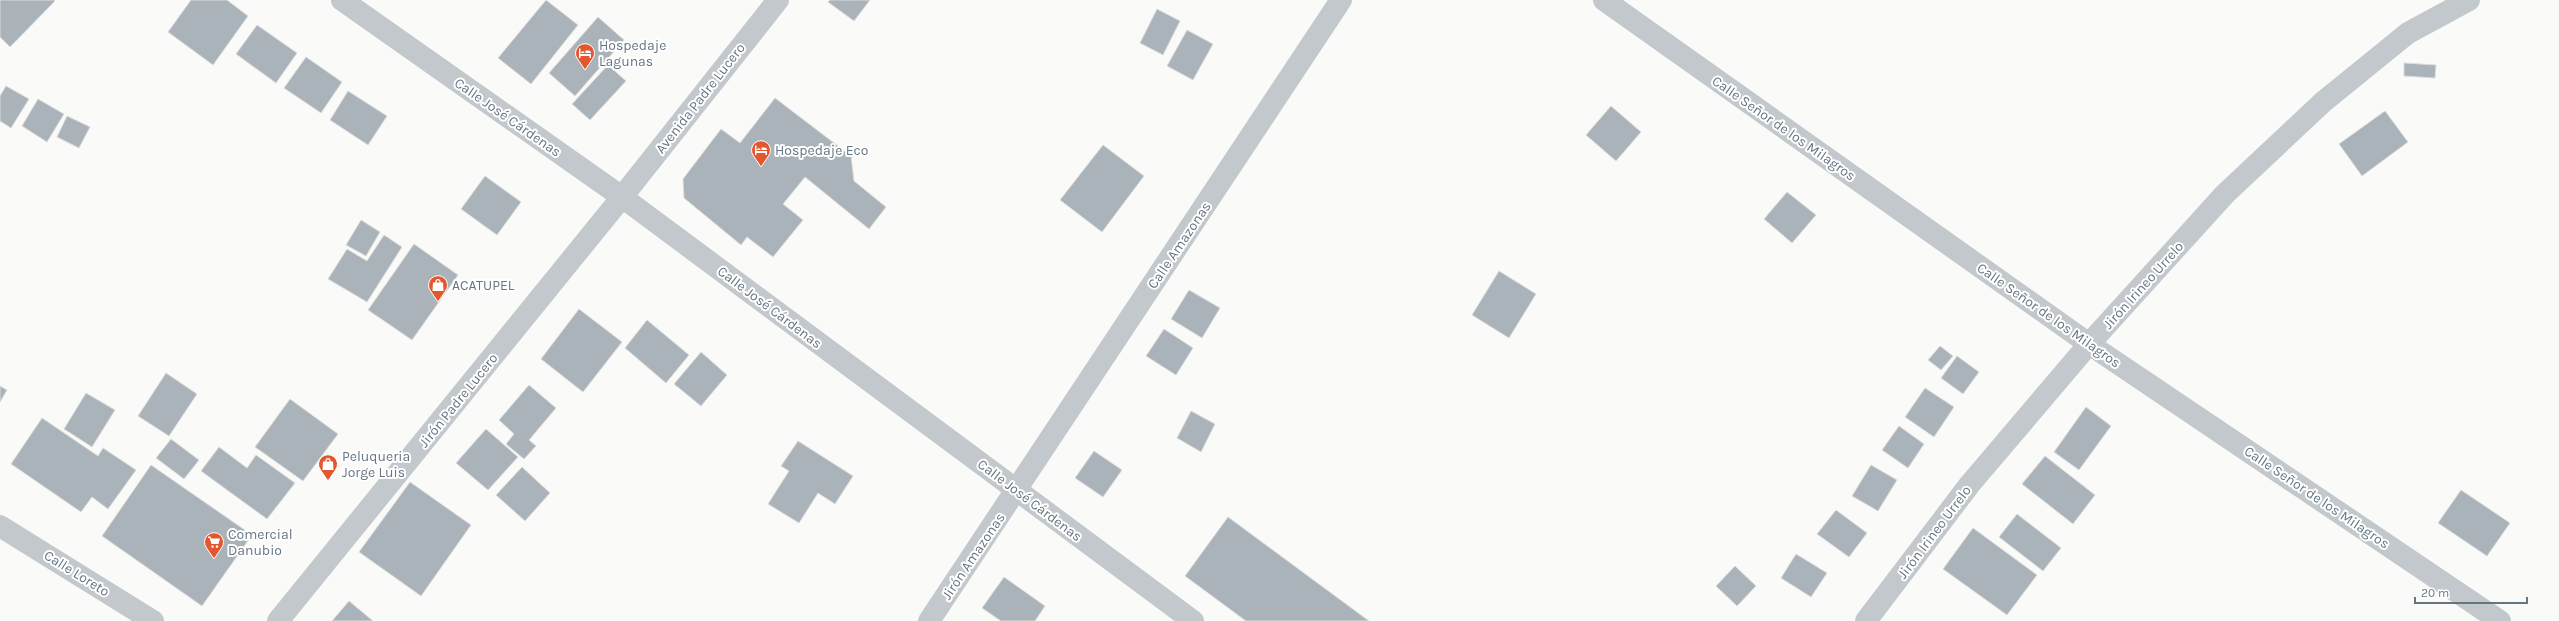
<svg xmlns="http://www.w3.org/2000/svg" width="2559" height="621" font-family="Karla,sans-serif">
<rect width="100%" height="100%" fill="#fafaf8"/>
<path fill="#aab3b9" stroke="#dcdcda" d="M0 0H54L55 1 10 47 0 37Z
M191 0H227L248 16 213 65 168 32Z
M546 0 578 25 531 84 498 58Z
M830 0H870L854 21 828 2Z
M1157 9 1180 21 1163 55 1140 43Z
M598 17 624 40 575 96 549 73Z
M257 25 297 53 276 83 236 54Z
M1187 30 1213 44 1193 80 1167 66Z
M306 57 342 82 321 113 284 88Z
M2404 63 2436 65 2435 78 2404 76Z
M608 65 626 81 590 120 572 104Z
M6 86 29 99 11 128 0 121V96Z
M348 91 387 116 368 145 330 120Z
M775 98 851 156 854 181 886 207 869 229 805 177 783 204 803 220 773 257 747 237 741 245 684 198 683 179 721 129 740 143Z
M38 99 64 114 47 142 22 126Z
M1611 106 1641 132 1616 161 1586 135Z
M2385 111 2408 142 2362 176 2339 144Z
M67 116 90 127 79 148 57 137Z
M1103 145 1144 176 1102 232 1060 200Z
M485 176 521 202 497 235 461 209Z
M1787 192 1816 215 1792 243 1764 219Z
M361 220 380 232 366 256 346 245Z
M384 235 402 247 367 302 328 279 347 249 367 261Z
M414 244 458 275 412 340 368 310Z
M1499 271 1536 294 1509 338 1472 315Z
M1189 290 1220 308 1202 338 1171 319Z
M579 309 622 342 583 392 541 359Z
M647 320 689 355 666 383 625 348Z
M1164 329 1193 348 1176 375 1146 356Z
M1940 346 1953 356 1941 370 1928 360Z
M701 352 727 375 701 406 674 384Z
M1957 356 1979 372 1963 394 1941 378Z
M166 373 197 394 169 436 138 416Z
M529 385 556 408 529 440 536 446 524 459 506 444 514 434 499 420Z
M0 386 7 390 0 402Z
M1925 388 1954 407 1934 437 1905 417Z
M86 393 115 410 92 447 64 429Z
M290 399 338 434 303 481 255 447Z
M2086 407 2111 426 2079 470 2054 452Z
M1191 411 1215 424 1201 452 1177 438Z
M42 418 98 456 103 448 136 470 108 509 92 497 81 512 11 464Z
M1899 426 1924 444 1908 468 1882 450Z
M486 429 518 457 488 490 456 463Z
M171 439 199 460 184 479 156 458Z
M798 441 853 476 835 504 818 493 799 523 768 504 789 471 781 466Z
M219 447 247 468 256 455 295 483 267 519 201 471Z
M1094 451 1122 470 1103 497 1075 478Z
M2045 456 2095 495 2073 524 2022 484Z
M151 465 252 535 202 606 102 536Z
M1871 465 1897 480 1878 511 1852 496Z
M522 467 550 493 525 521 496 495Z
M410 482 471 525 421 596 359 552Z
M2461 490 2510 523 2487 556 2438 523Z
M1836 510 1867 533 1849 557 1817 534Z
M2017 514 2061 548 2043 571 1999 537Z
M1228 517 1369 621H1246L1185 576Z
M1973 528 2037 575 2007 615 1943 569Z
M1796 554 1827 573 1811 597 1781 578Z
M1735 566 1756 586 1737 606 1716 586Z
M1004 577 1045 606 1035 621H1001L982 608Z
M349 601 373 621H332Z"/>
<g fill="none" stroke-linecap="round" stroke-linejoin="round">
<path stroke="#c3c8cc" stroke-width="22" d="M342 0 622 197 1193 621
M1604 0 2089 344 2500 621
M0 526 153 621
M278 621 622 197 778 0
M929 621 1341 0
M1866 621 1970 484 2089 344 2225 194 2323 102 2408 33 2469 0"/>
</g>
<defs>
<symbol id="hotel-pin" viewBox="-11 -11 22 30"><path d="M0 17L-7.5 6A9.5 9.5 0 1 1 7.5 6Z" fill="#e4572e" stroke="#fff"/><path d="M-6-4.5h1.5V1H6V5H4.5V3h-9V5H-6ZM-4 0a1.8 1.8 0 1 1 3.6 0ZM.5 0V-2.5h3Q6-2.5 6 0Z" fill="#fff"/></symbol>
<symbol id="shop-pin" viewBox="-11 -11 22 30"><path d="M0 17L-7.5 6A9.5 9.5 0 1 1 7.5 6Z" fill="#e4572e" stroke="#fff"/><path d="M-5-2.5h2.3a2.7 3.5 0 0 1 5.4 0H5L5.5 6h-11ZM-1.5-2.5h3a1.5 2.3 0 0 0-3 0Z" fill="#fff"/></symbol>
<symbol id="supermarket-pin" viewBox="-11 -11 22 30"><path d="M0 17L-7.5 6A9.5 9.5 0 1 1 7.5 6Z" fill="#e4572e" stroke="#fff"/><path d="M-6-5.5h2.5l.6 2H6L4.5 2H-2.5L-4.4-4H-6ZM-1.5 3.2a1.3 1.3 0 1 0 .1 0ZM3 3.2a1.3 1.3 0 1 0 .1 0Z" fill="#fff"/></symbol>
</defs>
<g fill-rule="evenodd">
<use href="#hotel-pin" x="574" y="42" width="22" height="30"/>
<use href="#hotel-pin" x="750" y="139" width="22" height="30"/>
<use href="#shop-pin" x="427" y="274" width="22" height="30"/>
<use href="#shop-pin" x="317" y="453" width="22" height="30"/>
<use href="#supermarket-pin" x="203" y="531" width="22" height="30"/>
</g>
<g text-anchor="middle" stroke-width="4" stroke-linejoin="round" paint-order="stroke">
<g font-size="14" fill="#657683" stroke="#fff" text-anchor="start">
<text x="599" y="50">Hospedaje<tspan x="599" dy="16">Lagunas</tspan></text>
<text x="775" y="155">Hospedaje Eco</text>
<text x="452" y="290">ACATUPEL</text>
<text x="342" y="461">Peluqueria<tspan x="342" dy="16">Jorge Luis</tspan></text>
<text x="228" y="539">Comercial<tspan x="228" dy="16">Danubio</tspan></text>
</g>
<g font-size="14" fill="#657683" stroke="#fff">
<text transform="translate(700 98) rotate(-52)" y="5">Avenida Padre Lucero</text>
<text transform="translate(508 117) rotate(35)" y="5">Calle José Cárdenas</text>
<text transform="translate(1784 128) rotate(35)" y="5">Calle Señor de los Milagros</text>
<text transform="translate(1179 245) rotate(-56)" y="5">Calle Amazonas</text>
<text transform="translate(2143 285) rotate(-48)" y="5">Jirón Irineo Urrelo</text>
<text transform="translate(770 307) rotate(37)" y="5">Calle José Cárdenas</text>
<text transform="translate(2049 315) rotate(35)" y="5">Calle Señor de los Milagros</text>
<text transform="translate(458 400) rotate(-51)" y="5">Jirón Padre Lucero</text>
<text transform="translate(2317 497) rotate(34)" y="5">Calle Señor de los Milagros</text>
<text transform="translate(1030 500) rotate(37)" y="5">Calle José Cárdenas</text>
<text transform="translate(1934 532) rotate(-53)" y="5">Jirón Irineo Urrelo</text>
<text transform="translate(973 556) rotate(-56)" y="5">Jirón Amazonas</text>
<text transform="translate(77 573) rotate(32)" y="5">Calle Loreto</text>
</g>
</g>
<path d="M2415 597v6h112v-6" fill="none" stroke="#657683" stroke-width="2"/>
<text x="2421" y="597" font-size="12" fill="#657683" stroke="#ffffff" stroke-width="3" paint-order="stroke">20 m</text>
</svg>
